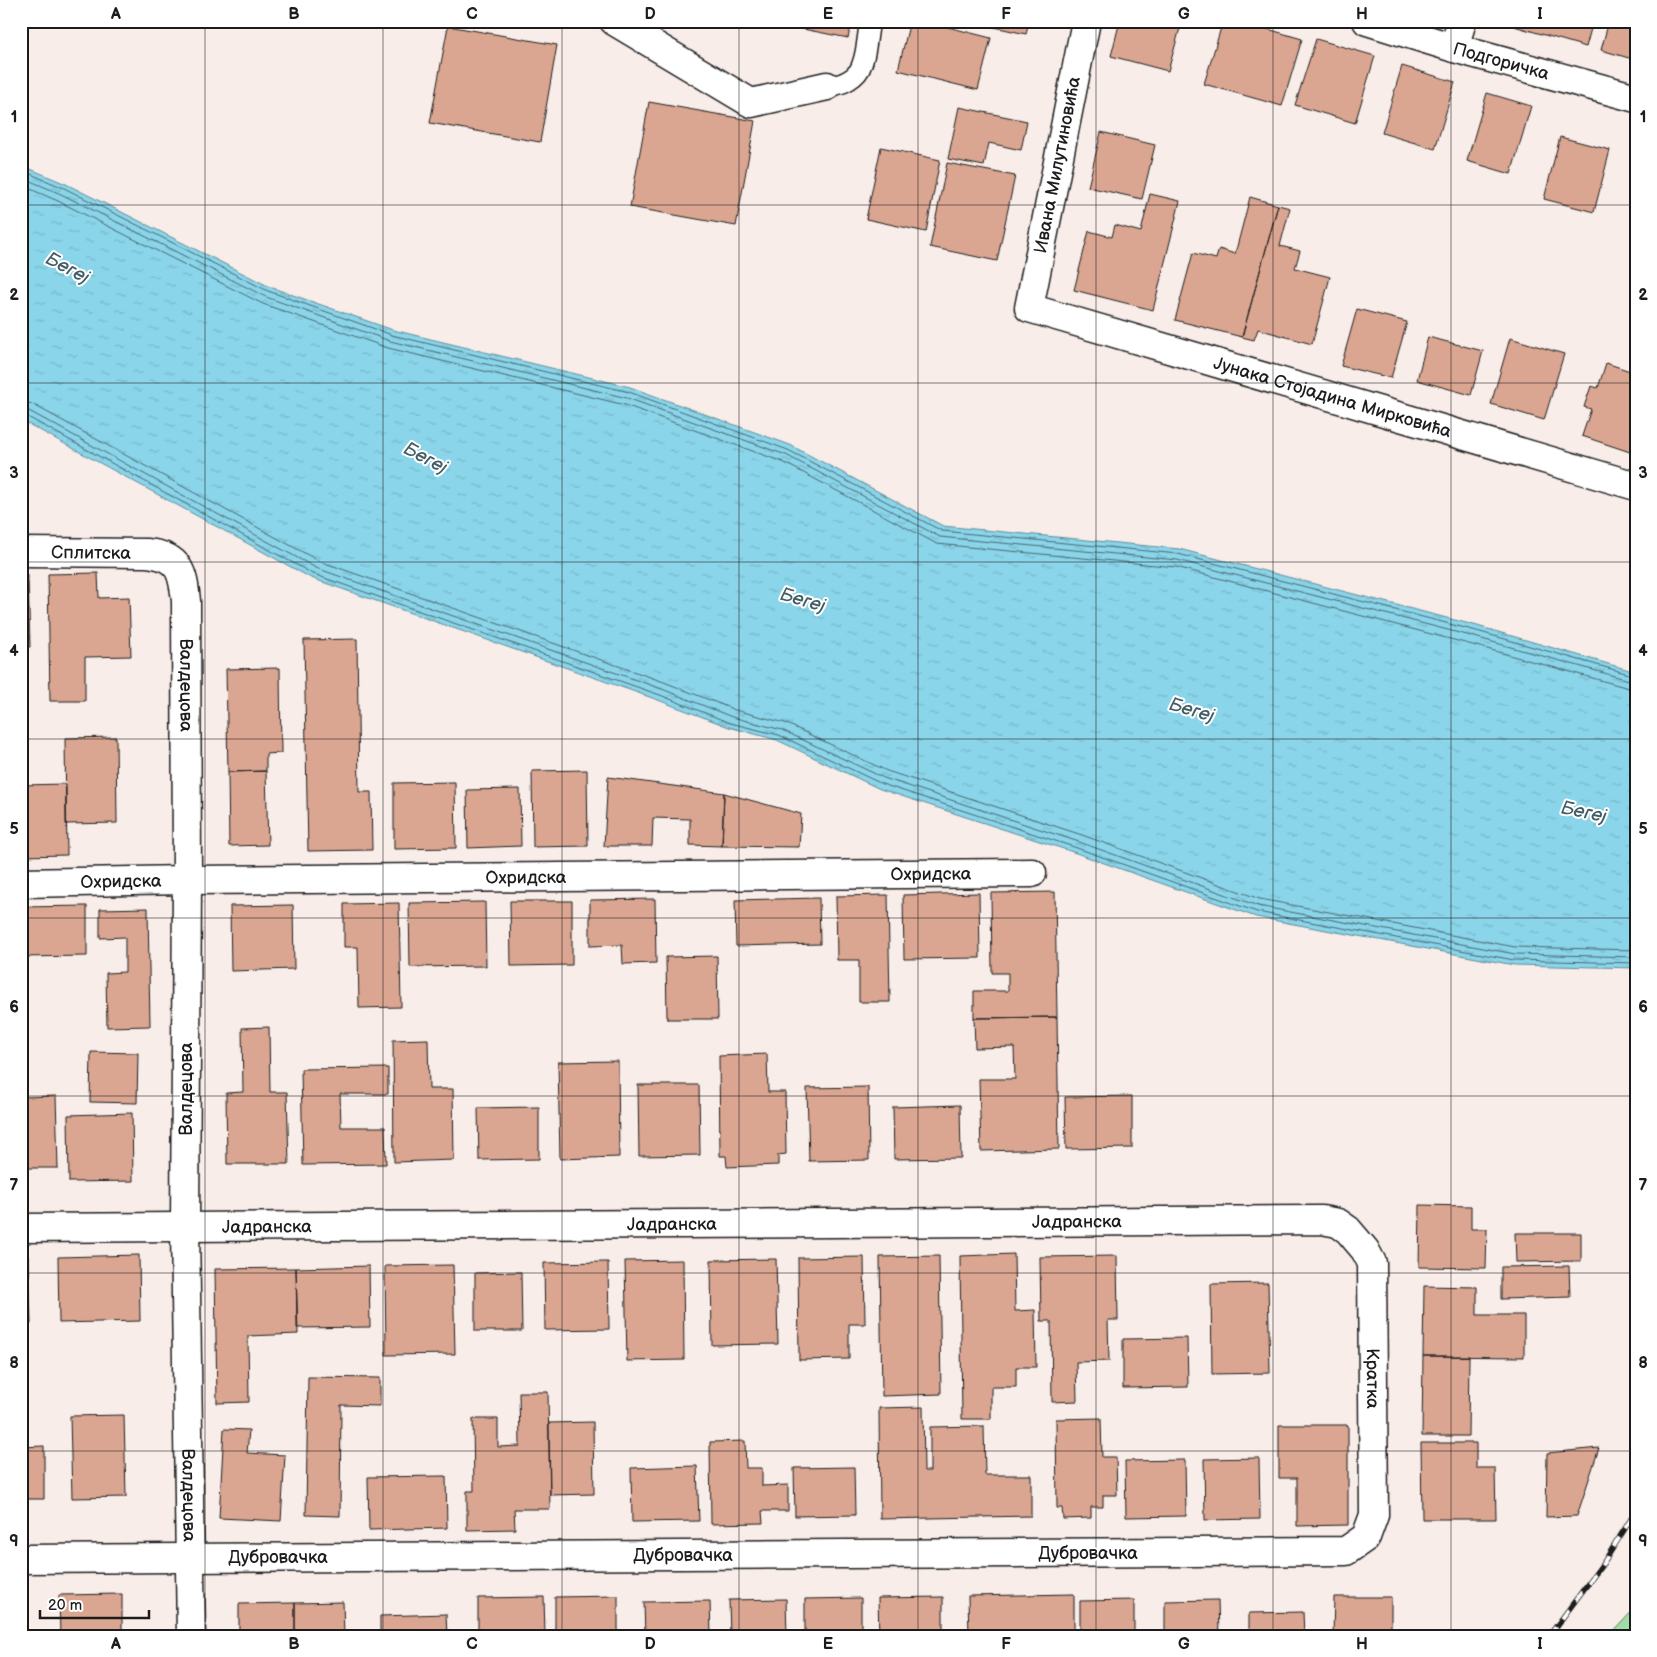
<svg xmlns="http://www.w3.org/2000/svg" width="1657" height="1657" font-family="'Balsamiq Sans',sans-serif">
<defs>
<pattern id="water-ripples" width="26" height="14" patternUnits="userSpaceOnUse" patternTransform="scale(1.25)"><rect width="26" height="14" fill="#8ad5ea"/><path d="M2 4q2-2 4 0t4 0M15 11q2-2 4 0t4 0" fill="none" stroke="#76b6c8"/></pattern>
</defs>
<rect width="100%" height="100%" fill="#f8ede9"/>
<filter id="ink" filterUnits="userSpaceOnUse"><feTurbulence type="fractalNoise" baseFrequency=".02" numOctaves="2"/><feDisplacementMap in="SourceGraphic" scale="10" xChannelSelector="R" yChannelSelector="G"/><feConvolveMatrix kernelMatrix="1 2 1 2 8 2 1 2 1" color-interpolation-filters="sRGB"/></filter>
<g filter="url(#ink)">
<path fill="#9fdea6" stroke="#5e7d61" d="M1636 1607V1636H1609Z"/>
<path fill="url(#water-ripples)" stroke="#5e8b98" d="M21 165 66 184 270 287 393 330 630 387 790 445 943 526 1179 549 1474 625 1636 672V968L1514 965 1256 917 1076 853 880 789 777 740 729 727 658 700 311 578 21 420Z"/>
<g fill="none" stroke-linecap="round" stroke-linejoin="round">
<path stroke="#48666e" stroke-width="1" d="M21 170 64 188 268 291 392 335 629 392 788 450 942 531 1178 554 1473 630 1636 676
M21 177 61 194 266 297 390 341 627 398 786 455 940 537 1177 560 1471 636 1636 682
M21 185 58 201 263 304 388 348 625 405 783 462 937 544 1176 567 1469 644 1636 690
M21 402 32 404 319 561 664 682 735 710 785 723 887 771 1082 835 1260 899 1515 947 1636 950
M21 409 29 411 316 568 662 689 732 717 782 730 884 778 1079 842 1258 906 1515 954 1636 957
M21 416H26L313 574 660 695 730 723 779 735 882 784 1077 848 1257 912 1514 960 1636 963"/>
</g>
<path fill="#dba691" stroke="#1c1c1c" d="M763 21H852L848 38Z
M910 21H924L991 38 978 90 898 70Z
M967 21H1029L1026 34Z
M1120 21H1182L1168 71 1111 56Z
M1223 21H1240L1302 39 1282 106 1204 84Z
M1515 21H1593L1586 47 1514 26Z
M1609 21H1636V60L1601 50Z
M448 26 557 45 540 142 430 123Z
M1316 39 1375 56 1355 123 1295 105Z
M1402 66 1455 82 1435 149 1382 133Z
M1487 93 1531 106 1511 174 1467 161Z
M649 102 755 121 736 226 630 207Z
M959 107 1027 121 1021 150 989 143 984 166 948 159Z
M1101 132 1155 145 1142 199 1088 187Z
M1560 137 1610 150 1594 212 1544 199Z
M881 147 940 160 926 232 866 219Z
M947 163 1015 176 997 261 930 247Z
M1150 194 1180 201 1153 310 1074 290 1089 231 1112 237 1115 225 1141 232Z
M1250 197 1278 205 1242 337 1175 320 1193 253 1216 259 1219 249 1235 254Z
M1278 205 1290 208 1280 246 1300 251 1295 268 1330 277 1312 344 1258 329 1254 340 1242 337Z
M1357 309 1407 322 1391 378 1341 366Z
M1428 337 1483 351 1471 395 1417 380Z
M1510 338 1564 354 1544 420 1491 404Z
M1606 363 1636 373V454L1582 436 1591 409 1584 407 1591 386 1598 388Z
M98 573 99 598 129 597 131 656 85 657V701H50L48 574Z
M28 574 30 647H21V575Z
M357 639 359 792H371L372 850 308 851 304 640Z
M280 668 281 753 266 754V771L228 772 226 669Z
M116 737 117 823 66 824 65 738Z
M587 770 588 846 533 847 532 771Z
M266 771 268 845 229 846 228 772Z
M608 777 724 793 722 846 690 845V819L653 818 652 846H604Z
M455 782 456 848 394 849V783Z
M66 784 67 855 21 856V785Z
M520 789 521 846 468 848 467 790Z
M724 793 801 814 799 847 722 846Z
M1055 892 1057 1017 974 1018V991H1008V973H992L991 893Z
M979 893 980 958 904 959 903 895Z
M888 895 890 1002H859V960H837L836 896Z
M819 898 820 944 736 946 735 900Z
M655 899 656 963 623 964 622 945 590 946V900Z
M510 901H572V965L511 966Z
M485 902 486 966 410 967 409 903Z
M399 903 401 1007 359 1008 358 947H344V904Z
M293 905 294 969 231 971 230 906Z
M87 906V956L21 957V907Z
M148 908 150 1026 107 1027 106 973 125 972V937L100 938V909Z
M717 956 718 1019H667L666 957Z
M1057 1017 1059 1149 981 1151 979 1079H1015L1014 1047 975 1048 974 1018Z
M269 1027 270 1092H287L289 1164H227L226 1093 243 1092 242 1028Z
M428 1039 429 1089H453L454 1160 394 1162 393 1040Z
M91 1052 138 1053 137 1103 90 1102Z
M767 1054 768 1092H785L786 1154 778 1155V1165L727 1167 726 1156H720L719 1056Z
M618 1061 619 1157 560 1159 558 1062Z
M388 1068V1094H340L341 1127H385L386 1164 303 1165 301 1069Z
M638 1085H699L700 1155 639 1156Z
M868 1087 869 1160 809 1161 807 1088Z
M56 1096 58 1168H21V1097Z
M1132 1096V1148L1066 1149 1065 1097Z
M960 1105 961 1158 894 1159 893 1107Z
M539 1107V1159L479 1160 478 1108Z
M132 1113 133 1181 69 1182 68 1115Z
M1420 1205 1471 1206V1229H1487L1486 1268 1419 1267Z
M1515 1233H1581V1261L1516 1262Z
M1014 1254 1015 1311 1035 1310 1036 1367H1016V1387H991V1419H962L960 1256Z
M139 1255 140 1321 59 1323 58 1257Z
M939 1256 941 1394 882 1396 880 1257Z
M1117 1256 1118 1320H1108L1109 1361 1076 1362 1077 1401 1052 1402 1051 1321H1041L1040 1257Z
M21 1257H29L31 1324H21Z
M864 1257 865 1324H849V1359L799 1360 798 1258Z
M776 1259 778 1344 712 1345 711 1260Z
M683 1260 684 1360 627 1361 625 1261Z
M608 1262 609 1329 545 1330 544 1263Z
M453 1265 455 1354 386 1355 385 1266Z
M369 1266 370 1327 297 1328 296 1268Z
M1569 1266 1570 1297 1501 1299V1267Z
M296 1268 298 1334 248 1336 249 1402 217 1403 215 1269Z
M521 1272 522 1331H475V1273Z
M1268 1283 1270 1373 1212 1374 1211 1284Z
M1424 1286 1477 1287V1315H1524V1357L1423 1356Z
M1187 1338 1188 1387 1123 1388V1339Z
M1423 1356H1469L1468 1436H1422Z
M308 1377 380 1378V1406L341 1405 340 1516 306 1515Z
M519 1392H548L550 1509H514L515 1529 467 1530V1491H474L473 1419H498V1447L520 1446Z
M923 1407 924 1471H930V1427L984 1426 985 1475H1031V1516L880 1519 879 1408Z
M124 1415 126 1497 72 1498 70 1416Z
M1101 1418 1102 1457H1116L1117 1495H1103V1507H1091V1518L1063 1519 1062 1508H1057L1056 1419Z
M593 1422 594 1494 550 1495 549 1423Z
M1279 1425H1348V1525L1297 1526V1478H1279Z
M224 1429 249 1430 247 1453 285 1455 281 1521 219 1518Z
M745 1441 746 1468H762V1486L788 1485V1511H762L763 1523 711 1524 710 1442Z
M1421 1443H1476V1468H1495L1496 1519H1422Z
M44 1446V1499H21V1447Z
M1599 1448 1577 1516 1546 1517 1547 1453Z
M1259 1458 1260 1519 1205 1520 1204 1459Z
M1185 1460 1186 1516 1126 1517 1125 1461Z
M697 1466 699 1521 632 1522 631 1468Z
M854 1467 855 1515 795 1516 794 1468Z
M446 1476 447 1528 369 1530 368 1477Z
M122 1594V1636H60L59 1595Z
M1074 1594V1636H969L968 1596Z
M618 1596V1636H555V1597Z
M544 1597 545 1636H478V1598Z
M943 1597V1636H879L878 1598Z
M1334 1597H1391V1636H1333Z
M861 1598V1636H805V1599Z
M786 1599 787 1636H730L729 1600Z
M1134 1600V1636H1080V1601Z
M1218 1600 1219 1636H1165V1601Z
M710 1601 711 1636H645L644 1602Z
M343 1602 344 1636H295V1603Z
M295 1603V1636H239V1604Z
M1303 1612 1304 1636H1249V1613Z
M446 1614 447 1636H380V1616Z"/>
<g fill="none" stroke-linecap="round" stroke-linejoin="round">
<defs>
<path id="service" d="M827 86C841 86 858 78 862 64 867 51 867 35 870 21"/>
<g id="minor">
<path d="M614 21 751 103 827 86"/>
<path id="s1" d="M1086 21 1029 308 1636 486"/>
<path id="s2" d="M1367 21 1454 48 1636 98"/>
<path d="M1454 48 1462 21"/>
<path id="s3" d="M21 552 147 553C180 556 183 573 186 601L187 880 185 1227 191 1636"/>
<path id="s4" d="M21 883 187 880 1032 873"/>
<path id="s5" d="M21 1228 1322 1220 1338 1223 1348 1230 1365 1250 1372 1263 1374 1515 1366 1537 1346 1551 21 1559"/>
</g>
</defs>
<use href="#service" stroke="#1c1c1c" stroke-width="22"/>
<use href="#minor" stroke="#1c1c1c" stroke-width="31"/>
<use href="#service" stroke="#fff" stroke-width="19"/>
<use href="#minor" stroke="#fff" stroke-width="28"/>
<defs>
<path id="rail" d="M1549 1636 1604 1562 1636 1511"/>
</defs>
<use href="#rail" stroke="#1c1c1c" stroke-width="5.5"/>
<use href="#rail" stroke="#fff" stroke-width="4" stroke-dasharray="11" stroke-linecap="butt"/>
</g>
</g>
<path fill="none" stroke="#1c1c1c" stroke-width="1" stroke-opacity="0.55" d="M205 21V1636M383 21V1636M562 21V1636M739 21V1636M918 21V1636M1096 21V1636M1273 21V1636M1451 21V1636M21 205H1636M21 383H1636M21 562H1636M21 739H1636M21 918H1636M21 1096H1636M21 1273H1636M21 1451H1636"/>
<g text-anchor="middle" stroke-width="4" stroke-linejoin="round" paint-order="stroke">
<g font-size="18" fill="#1c1c1c" stroke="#fff">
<text dy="6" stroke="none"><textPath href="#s2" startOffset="140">Подгоричка</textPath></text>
<text transform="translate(1057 165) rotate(-79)" y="6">Ивана Милутиновића</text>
<text dy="6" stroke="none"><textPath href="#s1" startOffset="609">Јунака Стојадина Мирковића</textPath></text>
<text dy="6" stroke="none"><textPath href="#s3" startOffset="70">Сплитска</textPath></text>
<text dy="6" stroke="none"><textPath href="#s3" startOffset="280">Валдецова</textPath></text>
<text dy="6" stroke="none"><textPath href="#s4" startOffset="910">Охридска</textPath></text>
<text dy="6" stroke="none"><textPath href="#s4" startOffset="505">Охридска</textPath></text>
<text dy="6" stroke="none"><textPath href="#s4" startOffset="100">Охридска</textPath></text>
<text transform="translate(186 1089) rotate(-90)" y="6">Валдецова</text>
<text dy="6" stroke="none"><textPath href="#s5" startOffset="1056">Јадранска</textPath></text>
<text dy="6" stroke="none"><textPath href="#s5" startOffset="651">Јадранска</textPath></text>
<text dy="6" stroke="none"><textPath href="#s5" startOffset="246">Јадранска</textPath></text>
<text dy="6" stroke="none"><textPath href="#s5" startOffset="1486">Кратка</textPath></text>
<text dy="6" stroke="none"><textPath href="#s3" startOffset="1090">Валдецова</textPath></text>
<text x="1088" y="1559">Дубровачка</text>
<text x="683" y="1561">Дубровачка</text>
<text x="278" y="1563">Дубровачка</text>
</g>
<g font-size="19" font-style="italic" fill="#425d64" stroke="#fff">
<text transform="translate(68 267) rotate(28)" y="7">Бегеј</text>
<text transform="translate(426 457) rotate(28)" y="7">Бегеј</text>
<text transform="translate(803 599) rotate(16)" y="7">Бегеј</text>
<text transform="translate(1192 709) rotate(16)" y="7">Бегеј</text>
<text transform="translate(1584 811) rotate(12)" y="7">Бегеј</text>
</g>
</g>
<rect width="1657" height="1657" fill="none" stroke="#fff" stroke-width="55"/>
<path d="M40 1610v8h109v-8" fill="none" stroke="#1c1c1c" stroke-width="2.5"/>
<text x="48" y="1610" font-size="15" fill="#1c1c1c" stroke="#ffffff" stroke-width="4" paint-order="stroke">20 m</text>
<rect x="28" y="28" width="1602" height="1602" fill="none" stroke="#1c1c1c" stroke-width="2"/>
<g font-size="16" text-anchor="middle" font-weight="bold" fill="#1c1c1c">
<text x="116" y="19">A</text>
<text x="294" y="19">B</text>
<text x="472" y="19">C</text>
<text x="650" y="19">D</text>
<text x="828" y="19">E</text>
<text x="1006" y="19">F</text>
<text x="1184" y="19">G</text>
<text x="1362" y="19">H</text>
<text x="1540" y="19">I</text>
<text x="14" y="122">1</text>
<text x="1643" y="122">1</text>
<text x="14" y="300">2</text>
<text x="1643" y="300">2</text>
<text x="14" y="478">3</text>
<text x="1643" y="478">3</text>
<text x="14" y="656">4</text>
<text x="1643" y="656">4</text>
<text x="14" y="834">5</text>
<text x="1643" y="834">5</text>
<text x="14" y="1012">6</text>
<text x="1643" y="1012">6</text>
<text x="14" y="1190">7</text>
<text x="1643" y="1190">7</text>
<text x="14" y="1368">8</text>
<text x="1643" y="1368">8</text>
<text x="14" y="1546">9</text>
<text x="1643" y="1546">9</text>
<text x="116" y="1649">A</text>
<text x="294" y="1649">B</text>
<text x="472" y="1649">C</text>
<text x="650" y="1649">D</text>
<text x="828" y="1649">E</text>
<text x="1006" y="1649">F</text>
<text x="1184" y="1649">G</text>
<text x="1362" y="1649">H</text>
<text x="1540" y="1649">I</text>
</g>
</svg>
